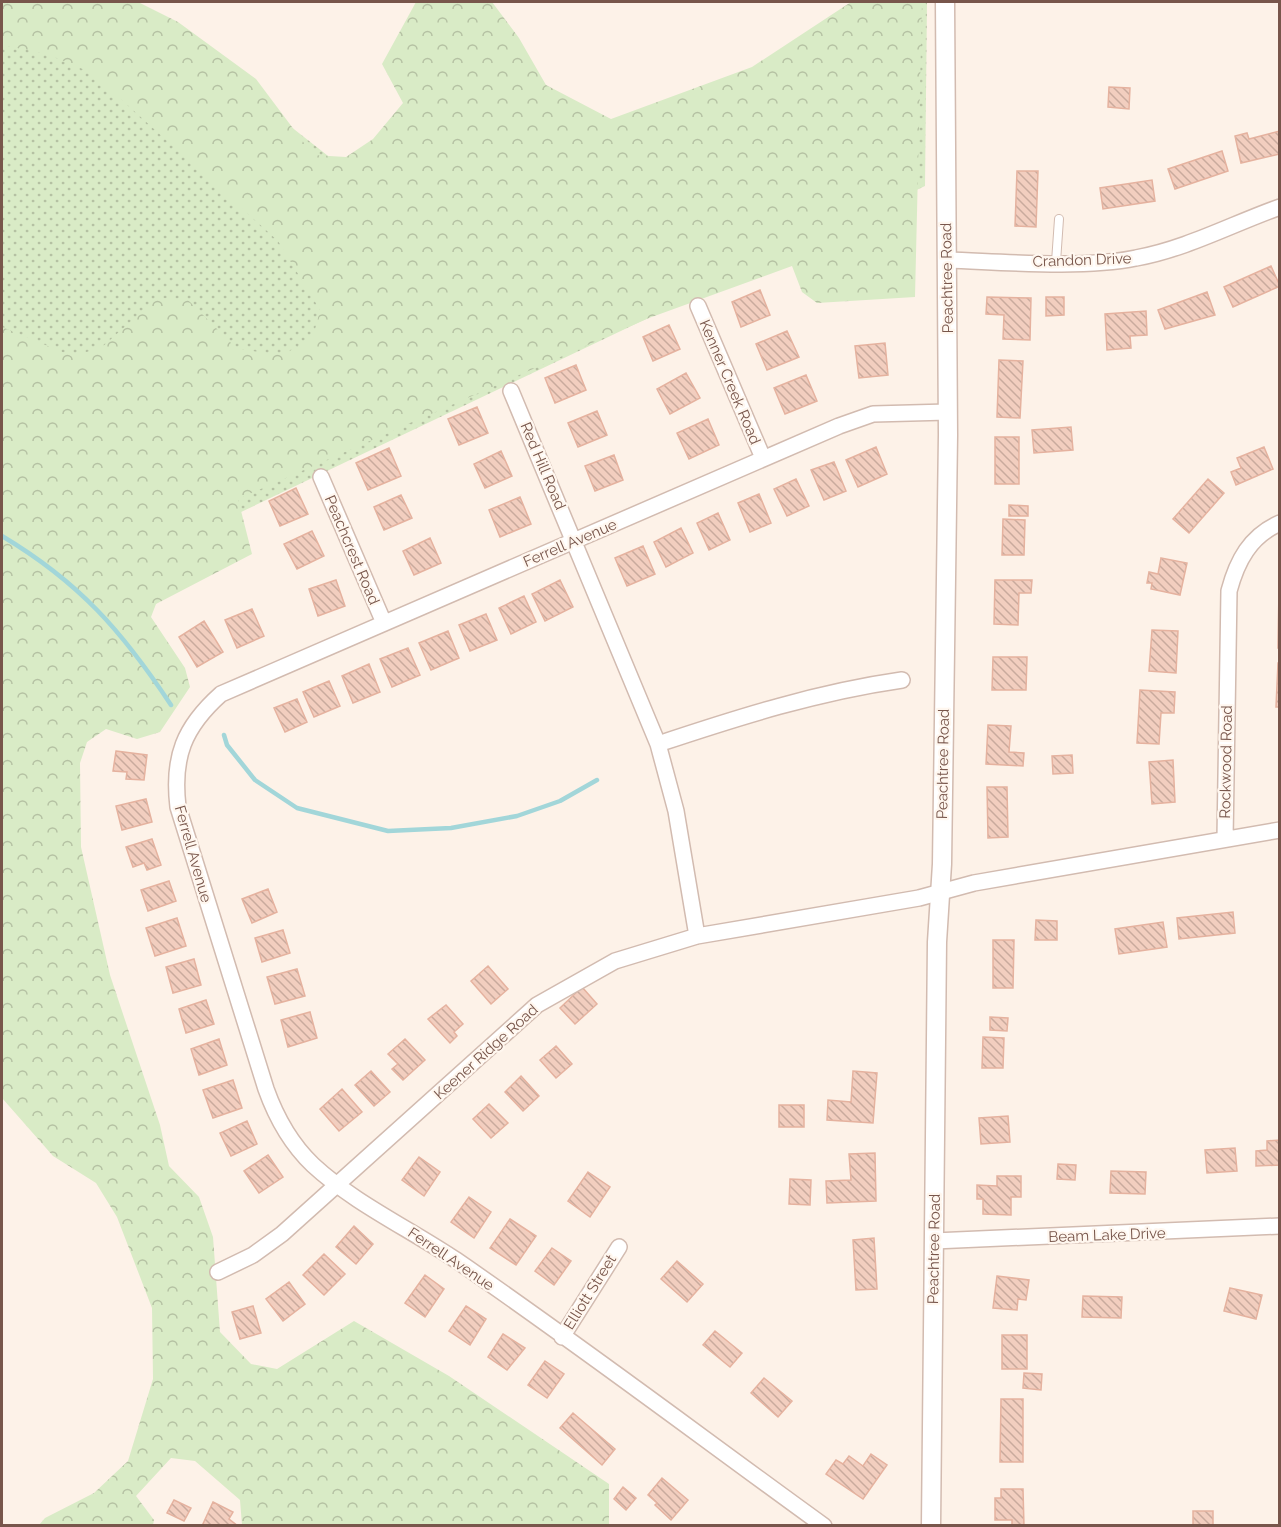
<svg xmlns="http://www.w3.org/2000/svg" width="1281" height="1527" font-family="Raleway,sans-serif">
<defs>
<pattern id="grass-dots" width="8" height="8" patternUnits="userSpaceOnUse" patternTransform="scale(1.5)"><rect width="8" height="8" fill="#d9ebc6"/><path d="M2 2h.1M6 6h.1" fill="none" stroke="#b5c1a3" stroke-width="1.8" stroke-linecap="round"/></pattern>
<pattern id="forest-crowns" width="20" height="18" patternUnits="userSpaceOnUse" patternTransform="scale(1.5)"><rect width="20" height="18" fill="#d9ebc6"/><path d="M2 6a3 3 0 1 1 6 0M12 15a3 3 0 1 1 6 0" fill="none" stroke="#b5c1a3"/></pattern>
<pattern id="building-back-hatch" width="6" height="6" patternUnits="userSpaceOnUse" patternTransform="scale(1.5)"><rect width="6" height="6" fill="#f2cebf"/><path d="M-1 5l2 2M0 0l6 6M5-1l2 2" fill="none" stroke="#c9aa9d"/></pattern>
</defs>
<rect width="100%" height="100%" fill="#fdf2e8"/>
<path fill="url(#grass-dots)" d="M2 2H132L486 280 860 2H927L925 186 2 626Z"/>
<path fill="url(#forest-crowns)" d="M2 2H138L178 22 256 79 313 155 346 157 373 139 403 103 382 64 416 2H492L519 38 546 85 611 119 752 67 851 2H922L915 297 817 303 802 292 792 266 649 318 238 499 252 554 156 604 151 617 185 668 190 687 160 732 137 739 106 729 87 742 80 763 81 847 110 975 160 1125 169 1166 199 1197 213 1237 220 1332 251 1364 277 1369 354 1321 449 1376 609 1484V1525H242L240 1500 195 1461 171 1458 136 1496 154 1520 153 1525H39L45 1518 94 1493 128 1461 153 1379 152 1308 117 1217 96 1183 53 1156 2 1098V327L72 356 101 348 157 298 187 299 237 349 283 355 313 337 320 310 278 241 92 73 47 54 2 45Z"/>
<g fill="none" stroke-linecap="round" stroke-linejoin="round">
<path stroke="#a2d6d9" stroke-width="4.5" d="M2 536C79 582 122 631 171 705
M224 735 227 745 255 780 297 808 388 831 451 828 517 816 560 801 597 780"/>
</g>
<path fill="url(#building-back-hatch)" stroke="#e5b29f" stroke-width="1.5" d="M1109 87 1130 88 1129 109 1108 107Z
M1280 131V154L1241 163 1235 136 1247 133 1249 139Z
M1222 151 1228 171 1175 189 1168 169Z
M1017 171H1038L1036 227 1015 226Z
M1152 180 1155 201 1103 209 1100 188Z
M1271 266 1280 286 1233 307 1224 287Z
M760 290 770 315 741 327 732 302Z
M1207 292 1215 315 1165 329 1158 310Z
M987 297 1031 298 1030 340 1003 339 1004 315 986 314Z
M1046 297H1064V315L1046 316Z
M1146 311 1147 335 1130 336 1131 348 1107 350 1105 314Z
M669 325 680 349 653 361 643 337Z
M787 331 799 357 767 370 756 344Z
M885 343 888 375 859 378 855 346Z
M999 360 1023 361 1020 418 997 417Z
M576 365 586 390 555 403 545 378Z
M686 373 700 398 670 414 657 389Z
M806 375 817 401 785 414 774 388Z
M477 407 488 433 459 445 448 419Z
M597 411 607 435 578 447 568 423Z
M708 419 719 445 689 459 677 433Z
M1071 427 1073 450 1034 453 1032 430Z
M995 437H1019V484H995Z
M876 447 887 474 858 487 846 460Z
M1264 447 1273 469 1236 485 1231 472 1241 468 1237 458Z
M389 448 401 476 368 490 356 463Z
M501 451 512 476 485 488 474 464Z
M614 455 623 480 595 491 585 466Z
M834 462 846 491 824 500 811 470Z
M796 479 809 506 787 516 774 489Z
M1208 479 1224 493 1189 533 1173 519Z
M296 488 308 514 280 526 269 501Z
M759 494 771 523 750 532 738 503Z
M401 495 412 518 384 530 374 507Z
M520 497 531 524 500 537 489 510Z
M1009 505 1028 506V516H1009Z
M718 513 730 540 709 550 697 523Z
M1003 519 1025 520 1024 555H1002Z
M681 528 693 553 666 567 654 542Z
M312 531 324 556 297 569 284 544Z
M430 538 441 563 414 575 403 551Z
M643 546 655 574 627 586 615 558Z
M1161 558 1187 563 1180 595 1151 589 1152 583H1147L1149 572 1158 574Z
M336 580 345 606 318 616 309 589Z
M560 580 573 607 545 621 532 594Z
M995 580H1032L1031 593H1019L1018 625 994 624Z
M1279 589H1280V648H1278Z
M524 596 536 622 511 634 499 608Z
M252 609 264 636 237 648 225 620Z
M486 614 497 640 470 651 459 625Z
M204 621 223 652 197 667 179 637Z
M1152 630 1178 631 1176 673 1149 671Z
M448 631 459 658 431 670 419 643Z
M408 648 420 675 392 687 380 659Z
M993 657H1027L1026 690H992Z
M1278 663H1280V707H1276Z
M369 664 380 692 353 703 342 676Z
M329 681 340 706 314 717 303 692Z
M1140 690 1175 692 1174 713H1161L1159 744 1137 743Z
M297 699 307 722 285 732 274 708Z
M988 725 1011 726 1009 752 1024 753 1023 766 986 764Z
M116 751 147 755 144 780 126 779 127 772 113 771Z
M1072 755 1073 773 1053 774 1052 756Z
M1173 760 1175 802 1152 804 1149 762Z
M987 787H1007L1008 837 988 838Z
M146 799 152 822 122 830 116 806Z
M152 839 161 865 147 870 144 863 133 867 126 847Z
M169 881 176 901 148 911 141 890Z
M268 889 277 912 252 923 242 899Z
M1233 912 1235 933 1179 939 1177 918Z
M177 918 186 946 155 956 146 928Z
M1036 920 1057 921V940H1035Z
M1163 922 1167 947 1119 954 1115 929Z
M283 930 290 953 262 962 255 938Z
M993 940H1014L1013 988H993Z
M194 959 201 985 173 993 166 967Z
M488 966 508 989 491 1004 471 981Z
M297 969 305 996 275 1004 267 977Z
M582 987 597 1004 575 1024 560 1008Z
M206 1000 214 1024 186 1033 179 1009Z
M446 1005 463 1024 454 1032 457 1036 450 1043 428 1019Z
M310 1012 317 1038 288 1047 281 1020Z
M990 1017 1008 1018 1007 1031 990 1030Z
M983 1037 1004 1038 1003 1068H982Z
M219 1039 227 1065 199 1075 191 1049Z
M405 1039 425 1060 403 1080 392 1069 398 1064 388 1054Z
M556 1046 572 1064 556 1078 540 1060Z
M371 1071 390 1092 374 1106 355 1085Z
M853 1071 877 1073 873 1123 827 1120 828 1100 851 1102Z
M521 1076 539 1096 523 1111 505 1092Z
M233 1080 242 1108 213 1118 203 1090Z
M342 1089 362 1112 339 1131 320 1109Z
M489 1104 508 1123 491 1138 473 1119Z
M779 1105H804V1127H779Z
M1008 1116 1010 1142 981 1144 979 1118Z
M247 1121 257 1144 231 1156 220 1133Z
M1280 1140V1165L1256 1166V1151L1267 1150V1141Z
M1235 1148 1237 1171 1207 1173 1205 1150Z
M875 1153 876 1201 827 1203 826 1181 851 1180 849 1154Z
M268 1155 283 1177 259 1193 244 1171Z
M419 1157 440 1172 424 1196 402 1180Z
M1058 1164 1076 1165 1075 1180 1057 1179Z
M1111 1171 1146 1172 1145 1194 1110 1193Z
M588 1172 610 1187 590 1217 568 1201Z
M997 1176H1021V1197H1011V1215L983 1214V1199H977V1185L997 1186Z
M790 1179 811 1180 810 1205 789 1204Z
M469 1197 491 1212 474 1238 451 1222Z
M510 1219 536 1236 516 1265 490 1248Z
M354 1226 373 1244 356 1264 336 1247Z
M874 1238 877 1289 856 1290 853 1240Z
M552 1248 571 1261 554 1285 535 1271Z
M324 1254 345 1274 324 1295 303 1275Z
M677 1261 703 1284 687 1302 661 1279Z
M425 1275 444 1289 425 1317 405 1303Z
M997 1276 1029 1280 1026 1300 1018 1299 1017 1310 993 1308Z
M289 1282 305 1304 283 1321 266 1299Z
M1230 1288 1262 1295 1256 1319 1224 1311Z
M1083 1296 1122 1297 1121 1318 1082 1317Z
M253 1306 261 1333 240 1339 232 1312Z
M466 1306 486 1319 470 1345 449 1331Z
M715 1331 742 1353 730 1367 703 1345Z
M503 1334 525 1348 507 1370 488 1357Z
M1002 1335H1027V1369H1002Z
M545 1361 564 1374 547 1398 528 1385Z
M1024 1373 1042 1374 1041 1390 1023 1388Z
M764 1378 792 1401 778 1417 751 1393Z
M1001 1399H1023V1462H1000Z
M573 1413 615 1449 602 1465 560 1428Z
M871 1454 887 1465 863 1499 826 1474 836 1460 843 1464 849 1456 863 1466Z
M662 1478 688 1500 671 1520 655 1505 657 1503 648 1495Z
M623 1487 636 1498 626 1510 614 1499Z
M1001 1489H1023L1024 1526H1012V1520H995V1498H1001Z
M174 1500 191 1508 184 1521 167 1513Z
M213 1502 233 1512 229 1519 238 1526H202Z
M1193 1511H1213V1526H1193Z"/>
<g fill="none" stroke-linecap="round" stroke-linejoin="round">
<defs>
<path id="service" d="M1056 262 1059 219"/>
<path id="minor" d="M948 260C1004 262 1082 269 1136 258 1186 249 1232 224 1280 207
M698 306 763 458
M511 391 658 744 676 811 697 936
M321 477 384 623
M658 744C739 717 818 692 902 680
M1225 839 1229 591C1237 561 1250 536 1280 523
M934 1241 1280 1226
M218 1272 253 1255 282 1234 537 1005 615 961 697 936 919 898 974 883 1280 830
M562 1337 619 1247
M824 1526C701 1437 581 1346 456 1260 410 1229 354 1203 313 1165 291 1144 276 1117 266 1089L178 807C172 757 184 727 221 694L839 426 873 414 948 412"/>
<path id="tertiary" d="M931 1526 937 942 942 864 948 435 945 2"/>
</defs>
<use href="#service" stroke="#d2bbb0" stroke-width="10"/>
<use href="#minor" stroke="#d2bbb0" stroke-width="18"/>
<use href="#tertiary" stroke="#d2bbb0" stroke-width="21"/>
<use href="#service" stroke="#fff" stroke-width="8"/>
<use href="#minor" stroke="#fff" stroke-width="15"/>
<use href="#tertiary" stroke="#fff" stroke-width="18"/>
</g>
<g text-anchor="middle" stroke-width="4.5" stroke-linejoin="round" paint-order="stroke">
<g font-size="15" fill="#78564b" stroke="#fff7ef">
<text transform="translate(1082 260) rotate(-2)" y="5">Crandon Drive</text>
<text transform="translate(947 278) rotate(-91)" y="5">Peachtree Road</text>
<text transform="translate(730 382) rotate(67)" y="5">Kenner Creek Road</text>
<text transform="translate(543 466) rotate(67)" y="5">Red Hill Road</text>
<text transform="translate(570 543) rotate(-23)" y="5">Ferrell Avenue</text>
<text transform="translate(352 550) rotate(67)" y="5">Peachcrest Road</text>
<text transform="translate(1226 762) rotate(-89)" y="5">Rockwood Road</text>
<text transform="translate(943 764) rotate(-89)" y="5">Peachtree Road</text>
<text transform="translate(193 854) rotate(74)" y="5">Ferrell Avenue</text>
<text transform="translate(486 1052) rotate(-42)" y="5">Keener Ridge Road</text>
<text transform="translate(1107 1235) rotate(-2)" y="5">Beam Lake Drive</text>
<text transform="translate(934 1249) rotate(-89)" y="5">Peachtree Road</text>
<text transform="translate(451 1259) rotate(34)" y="5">Ferrell Avenue</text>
<text transform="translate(590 1292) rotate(-58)" y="5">Elliott Street</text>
</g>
</g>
<rect width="1281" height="1527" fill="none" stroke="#78564b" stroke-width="6"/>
</svg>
